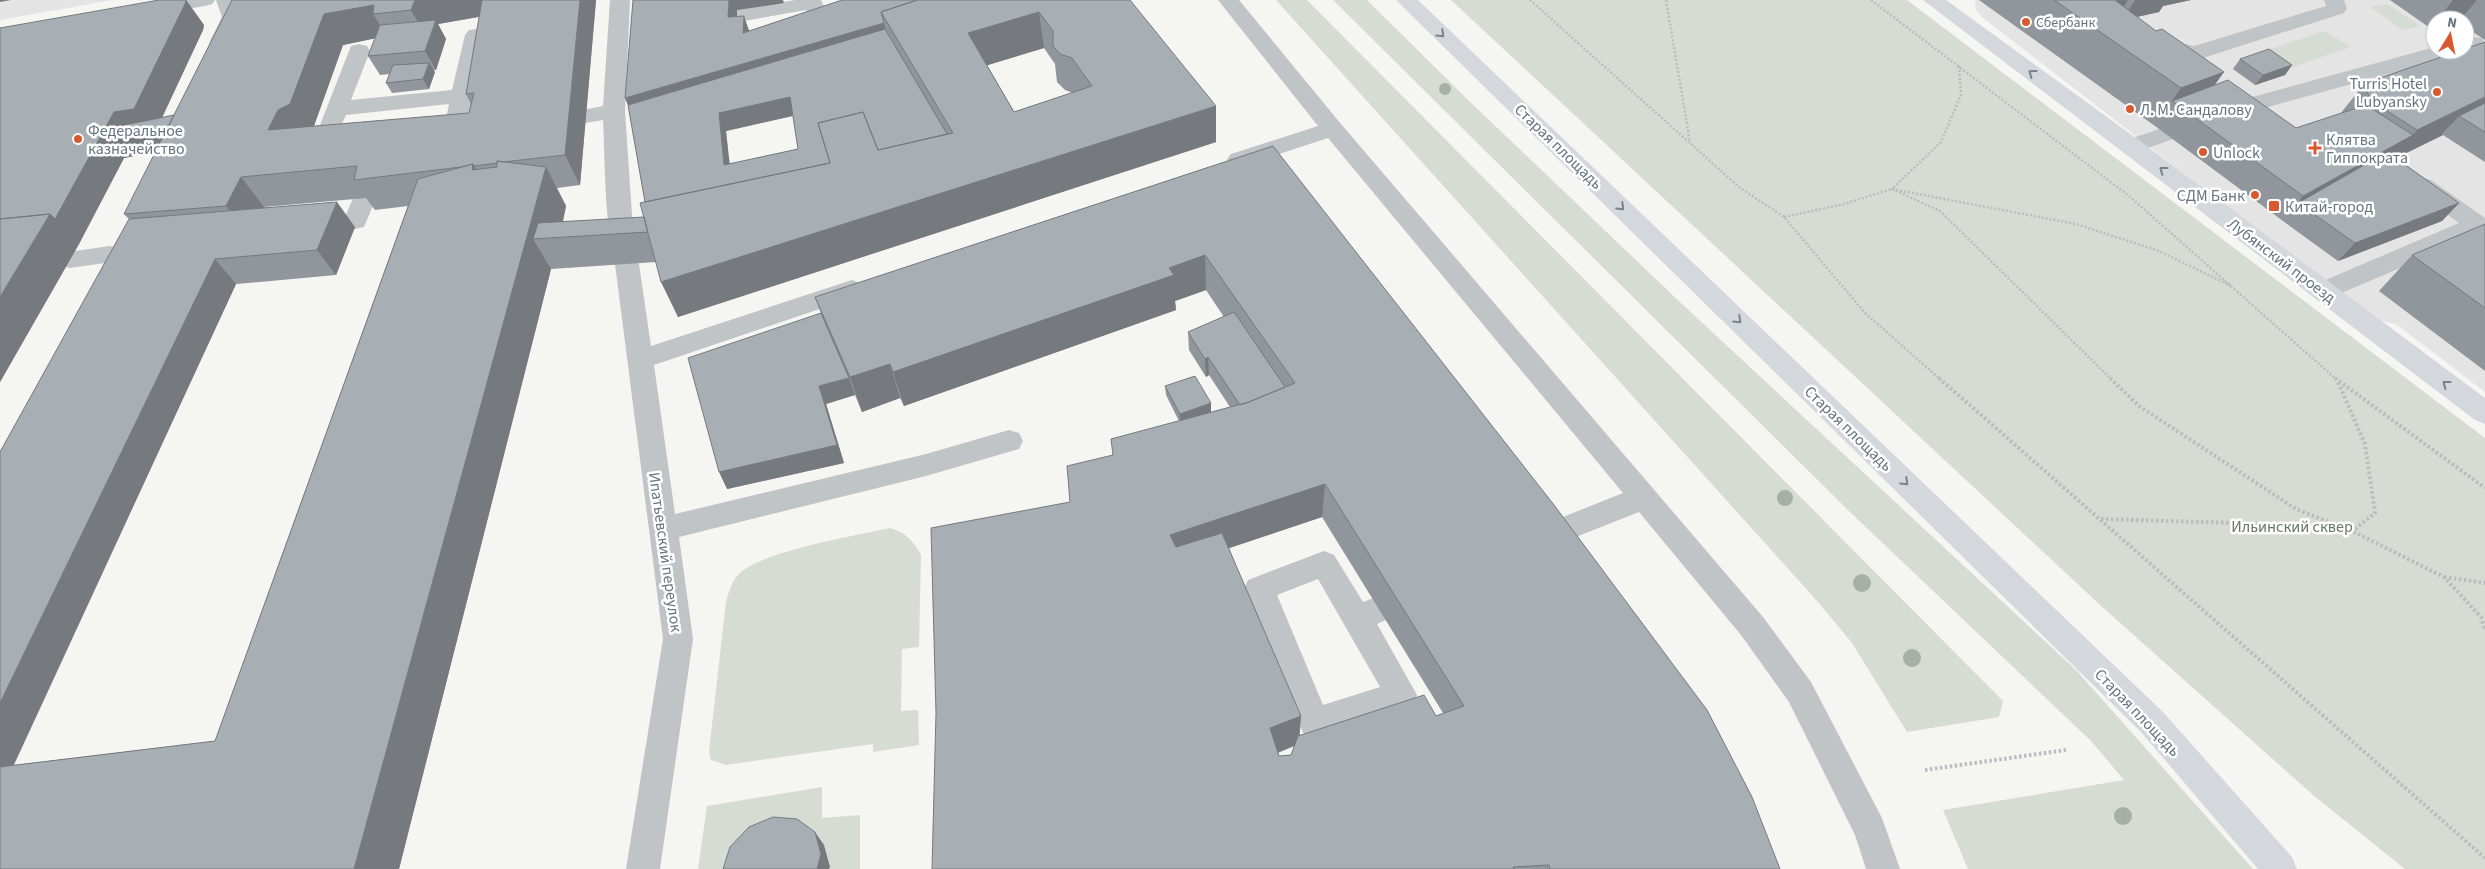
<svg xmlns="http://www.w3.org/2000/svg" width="2485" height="869" font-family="'Source Sans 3',sans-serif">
<rect width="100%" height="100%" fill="#f5f5f2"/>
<path fill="#e3e4e3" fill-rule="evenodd" d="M0 0H112L0 20Z
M1975 0H2485V392L2396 324 2372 319 1982 17 1976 10ZM2435 20H2465V50H2435Z"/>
<path fill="#d6dcd3" d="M1276 0H1307L2003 701 1999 717 1907 732 1852 643 1818 602Z
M1333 0H1367L1467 99 1682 304 2076 670 2253 869H1968L1943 810 2124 780 2091 741 1850 512Z
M1451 0H1907L2485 438V869H2405L2313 795 2099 604Z
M2387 4 2420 26 2403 30 2370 7Z
M2325 31 2351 47 2290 68 2265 51Z
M890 528C905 532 913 540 921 555L919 647 902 649 901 711 918 710 919 745 873 752V744L726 765 711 760 709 751 726 602C729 592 731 582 739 574 762 551 854 536 890 528Z
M822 787V818L860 815V869H698L707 806Z"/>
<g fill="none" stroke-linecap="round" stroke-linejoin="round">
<path stroke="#babcbe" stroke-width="2.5" stroke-dasharray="2 2" stroke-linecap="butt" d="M1530 0 1739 187 1784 217 1865 313 1940 379
M1666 0 1690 142
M1871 0 2129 196 2336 379
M1959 66 1961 95 1941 142 1892 189 1940 211 2111 379
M1784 217 1844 204 1892 189 2076 224 2159 251 2231 286"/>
<path stroke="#babcbe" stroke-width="4" stroke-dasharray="2.5 2.5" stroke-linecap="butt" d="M1939 378 2485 858
M2110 378 2139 406 2296 509 2352 531 2444 577 2481 617 2485 630
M2335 378 2485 488
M2101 519 2268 524 2352 531 2375 513 2365 444 2338 382
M2444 577 2485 583
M1925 770 2066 750"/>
<path fill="#c0c4c7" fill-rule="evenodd" d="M169 0H215L212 4 205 6 152 15 145 13 142 9 145 5Z
M216 0H236L242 17 228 46 221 47 214 46 210 41 222 17Z
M610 0H630L625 111 632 215 637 249 634 255 630 256 636 258 639 264 651 346 852 280 861 283 865 289 861 295 654 365 675 514 926 454 1009 430 1019 433 1023 441 1019 449 926 476 679 537 693 639 660 869H626L663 639 615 264 618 258 622 257 616 255C604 234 605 149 603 120L586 123 578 121 575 116 578 111 603 106Z
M795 0H821L827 12 861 0H891L888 4 821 27 814 25 806 10 738 22 731 20 728 16 731 12 738 10Z
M1218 0H1239L1341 124 1763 617 1811 682 1882 818 1900 869H1866L1855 835 1789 702 1741 635 1639 512 1543 550 1533 547 1528 538 1533 529 1623 493 1328 138 1239 167 1231 164 1227 159 1231 154 1318 126Z
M2324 0H2344L2347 9 2344 13 2203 58C2187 62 2168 53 2152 50L2149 45 2152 40 2160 39 2194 46 2326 6Z
M476 29 483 30 487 35 469 114 466 119 458 121 450 119 447 114 449 104 346 115 339 130 331 132 323 130 320 125 351 46 359 44 367 46 370 51 351 100 452 90 465 35 469 30Z
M2474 37 2482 38 2485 43C2479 51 2468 53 2459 51L2457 55 2224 119 2216 117 2213 112 2216 107 2435 47V50H2465V39Z
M2165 127 2173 129 2176 134 2173 139 2132 154 2124 151 2121 146 2124 141Z
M2423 178 2431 180 2485 218V232L2332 297 2323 300 2314 297 2310 291 2314 285 2459 223 2415 192 2411 186 2415 180Z
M364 190 372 192 376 198 364 227 355 229 346 227 343 221 356 192Z
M110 246 119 249 122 255 119 261 70 268 61 265 58 259 61 253Z
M1324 551 1334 555 1363 602 1379 596 1390 600 1394 609 1390 618 1377 624 1417 695 1412 705 1314 738 1303 733 1244 589 1248 580ZM1318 579 1380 687 1323 705 1277 595Z"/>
<path fill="#d4d8dc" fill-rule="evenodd" d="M1396 0H1418L2163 712 2292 857 2297 869H2258L2141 732Z
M1923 0H1946L2140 141 2485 398V424L2475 420Z"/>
</g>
<g fill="#a7b0a4">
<circle cx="1445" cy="89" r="6"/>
<circle cx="1785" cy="498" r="8"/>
<circle cx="1862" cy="583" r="9"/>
<circle cx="1912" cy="658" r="9"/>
<circle cx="2123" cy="816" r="9"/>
</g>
<path fill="#90969b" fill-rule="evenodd" d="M186 0 204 25 203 30 162 118 174 115 232 0H596L580 185 557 188 566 206 563 222 644 217 645 202 628 105 625 98 633 0 784 3 737 10V16L749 31 842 0H1130L1216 142 678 317 656 262 551 269 399 869H0V452L129 219 124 214 156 152 124 158 79 244 0 382V28ZM479 17 466 94 471 104 469 113 314 126 343 45 375 38 368 56 380 75 390 74 386 83 392 93 429 89 435 72 433 70H436L446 39 438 24ZM1044 48 1055 64 1057 82 1065 90 1073 93 1014 112 987 65ZM793 116 798 149 729 164 726 131ZM366 198 375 210 408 206 215 741 14 765 236 284 336 275 355 227 264 207Z
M1979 0H2191L2163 6 2159 12 2137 17 2215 85 2296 128 2340 114 2365 83 2485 42V162L2443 135 2396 158 2459 203 2442 221 2338 261 2283 221 2155 126Z
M2390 0H2485V40L2465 27V20H2435V27L2430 28Z
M2240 59 2292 65 2285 75 2255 85 2233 69Z
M1273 146 1780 869H932L1070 502 1113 455 1179 421 1166 395 1165 386 1211 403V412L1230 407 1209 375 1206 377 1189 350 1188 332 1224 317 1206 290 1175 301 1176 310 904 406 900 398 862 412 855 395 826 404 844 463 727 489 821 313 815 297ZM1322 517 1443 713 1436 716 1300 735 1229 548ZM1294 746 1291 755 1279 756 1278 753Z
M2485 224V371L2379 291 2412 255Z"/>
<path fill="#767a7e" d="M0 0H11L0 2Z
M186 0 204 25 203 30 156 130 183 125 198 143 124 158 79 244 0 382V297L41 229 114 112Z
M415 0H494L500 13 438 24 446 39 436 70 425 51 428 40 411 10Z
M580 0H596L580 185 565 155Z
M729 0H783L784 3 737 10V42L728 17Z
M2110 0H2128L2118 16Z
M2135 0H2191L2163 6 2159 12 2123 20Z
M2453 0H2477L2460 20H2437Z
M374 5 373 14 387 36 343 45 311 134 268 130 324 14Z
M1039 12 1044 48 975 69 968 33Z
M744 16 753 42 743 33Z
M2435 22V27L2430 28Z
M884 23 890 48 636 124 625 98Z
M429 63 435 72 429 89 423 79Z
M2292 65 2285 75 2255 85 2263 75Z
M2224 72 2197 110 2172 101 2181 88Z
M790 97 796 115 726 131 732 184 724 165 719 113Z
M2485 97V114L2459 116 2442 134 2443 135 2390 161 2417 130Z
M1216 106V142L678 317 661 282Z
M2413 135 2390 161 2298 203 2303 196Z
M473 164 495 203 472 170Z
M546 167 566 206 559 237 533 239 551 269 399 869H354Z
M241 177 264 207 250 236 226 206Z
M337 202 355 227 336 275 317 250Z
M2459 203 2442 221 2338 261 2355 243Z
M1205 255 1206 290 1175 301 1176 310 904 406 893 372 1169 268Z
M215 259 236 284 0 794V703Z
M1208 357 1209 375 1206 377 1205 359Z
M890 364 900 398 862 412 850 377Z
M849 378 855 395 826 404 844 463 727 489 719 472 819 386Z
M1211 403V412L1180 423V414Z
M1325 484 1322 517 1173 567 1170 535Z
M1301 716 1299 744 1269 756 1270 728Z
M815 832 824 845 830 867 829 869H817Z"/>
<path fill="#a8afb4" stroke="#767a7e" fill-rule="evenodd" d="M159 0H186L185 4 134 109 114 112 55 219 50 214 0 219V28Z
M232 0H415L411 10 373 14 374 5 324 14 290 104 278 110 268 130 469 113 474 93 466 94 482 0H580L565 155 503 162 497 161V163L474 166 473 164 461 167 354 180 357 166 241 177 226 206 124 214Z
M633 0H729L728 17 744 16 743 33 842 0H917L881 12 884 23 625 98Z
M917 0H1130L1216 106 661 282 640 203 830 163 818 123 863 112 878 150 953 133 881 12ZM1039 12 1053 31V46L1060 54 1072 58 1092 86 1014 112 968 33Z
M2054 0H2115L2156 31 2162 29 2224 72 2181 88Z
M436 20 425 51 368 56 380 25Z
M885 29 947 134 878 150 863 112 818 123 830 163 645 202 628 105ZM790 97 798 149 724 165 719 113Z
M2485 42V97L2417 130 2370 100 2365 83 2462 50H2465V49Z
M2269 49 2292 65 2263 75 2240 59Z
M429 63 423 79 386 83 393 65Z
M2228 80 2296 128 2366 105 2413 135 2303 196 2172 101Z
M2485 103V132L2459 116Z
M174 115 168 128 108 140 115 127Z
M1273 146 1554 505 1707 710 1752 797 1780 869H1550L1549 865 1513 867 1514 869H932L936 713 931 528 1070 502 1067 466 1113 455 1111 439 1249 402 1295 383 1205 255 1169 268 1174 275 893 372 890 364 850 377 815 297ZM1325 484 1464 706 1436 716 1424 695 1298 736 1291 755 1279 756 1270 728 1301 716 1222 533 1176 547 1170 535Z
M2387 152 2459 203 2355 243 2298 203Z
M497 161 546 167 354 869H0V767L215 741 418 179 473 164 472 170 497 167Z
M337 202 317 250 215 259 0 703V452L129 219Z
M50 214 41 229 0 297V219Z
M644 217 648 232 533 239 538 223Z
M2485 224V308L2412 255Z
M1234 312 1285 387 1249 402 1240 405 1208 357 1205 359 1188 332Z
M821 313 849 378 819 386 837 445 719 472 688 358Z
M1195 376 1211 403 1180 414 1165 386Z
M773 817 797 819 815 832 821 854 817 869H723L730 847 749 827Z"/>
<defs><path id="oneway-chevron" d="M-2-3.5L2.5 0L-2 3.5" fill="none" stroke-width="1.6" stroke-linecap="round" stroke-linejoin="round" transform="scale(1.25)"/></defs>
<g stroke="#76838f">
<use href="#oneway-chevron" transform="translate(1441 34) rotate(44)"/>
<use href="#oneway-chevron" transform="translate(2032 73) rotate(-144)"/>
<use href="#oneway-chevron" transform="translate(2163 170) rotate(-143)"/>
<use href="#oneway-chevron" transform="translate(1621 207) rotate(44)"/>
<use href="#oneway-chevron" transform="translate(1738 320) rotate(44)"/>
<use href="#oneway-chevron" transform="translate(2446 384) rotate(-143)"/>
<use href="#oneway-chevron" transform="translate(1905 482) rotate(44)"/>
</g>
<g fill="#d8592f" stroke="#fff" stroke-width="2">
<circle cx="2026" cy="22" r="5"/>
<circle cx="2437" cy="92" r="5"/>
<circle cx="2130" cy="109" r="5"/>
<circle cx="78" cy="139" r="5"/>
<path d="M2312.5 140.5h5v5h5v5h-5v5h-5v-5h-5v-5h5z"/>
<circle cx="2203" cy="152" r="5"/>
<circle cx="2255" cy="195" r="5"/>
<rect x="2268" y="200" width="12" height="12" rx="2.5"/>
</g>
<g text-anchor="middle" stroke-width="5" stroke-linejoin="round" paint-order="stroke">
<g font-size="14" fill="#667481" stroke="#fff" text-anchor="start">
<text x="2036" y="27">Сбербанк</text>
</g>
<g font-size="16" fill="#667481" stroke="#fff" text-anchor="start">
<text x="2427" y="89" text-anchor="end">Turris Hotel<tspan x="2427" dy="18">Lubyansky</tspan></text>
<text x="2140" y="115">Л. М. Сандалову</text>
<text x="88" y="136">Федеральное<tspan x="88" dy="18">казначейство</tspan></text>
<text x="2326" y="145">Клятва<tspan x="2326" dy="18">Гиппократа</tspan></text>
<text x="2213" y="158">Unlock</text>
<text x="2245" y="201" text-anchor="end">СДМ Банк</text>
<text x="2285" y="212">Китай-город</text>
</g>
<g font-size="16" fill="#667481" stroke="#fff">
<text transform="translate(1559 146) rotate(44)" y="6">Старая площадь</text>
<text transform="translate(2282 260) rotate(37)" y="6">Лубянский проезд</text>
<text transform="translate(1849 428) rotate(44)" y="6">Старая площадь</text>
<text transform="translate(666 552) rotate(82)" y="6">Ипатьевский переулок</text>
<text transform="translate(2138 712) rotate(46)" y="6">Старая площадь</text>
</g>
<g font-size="16" fill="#687864" stroke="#fff">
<text x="2292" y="532">Ильинский сквер</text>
</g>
</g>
<g transform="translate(2450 35) rotate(10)"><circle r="24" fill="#ffffff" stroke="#c2c7cd"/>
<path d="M0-4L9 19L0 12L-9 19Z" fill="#d8592f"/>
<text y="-8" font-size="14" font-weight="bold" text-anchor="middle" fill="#667481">N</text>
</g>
</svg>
